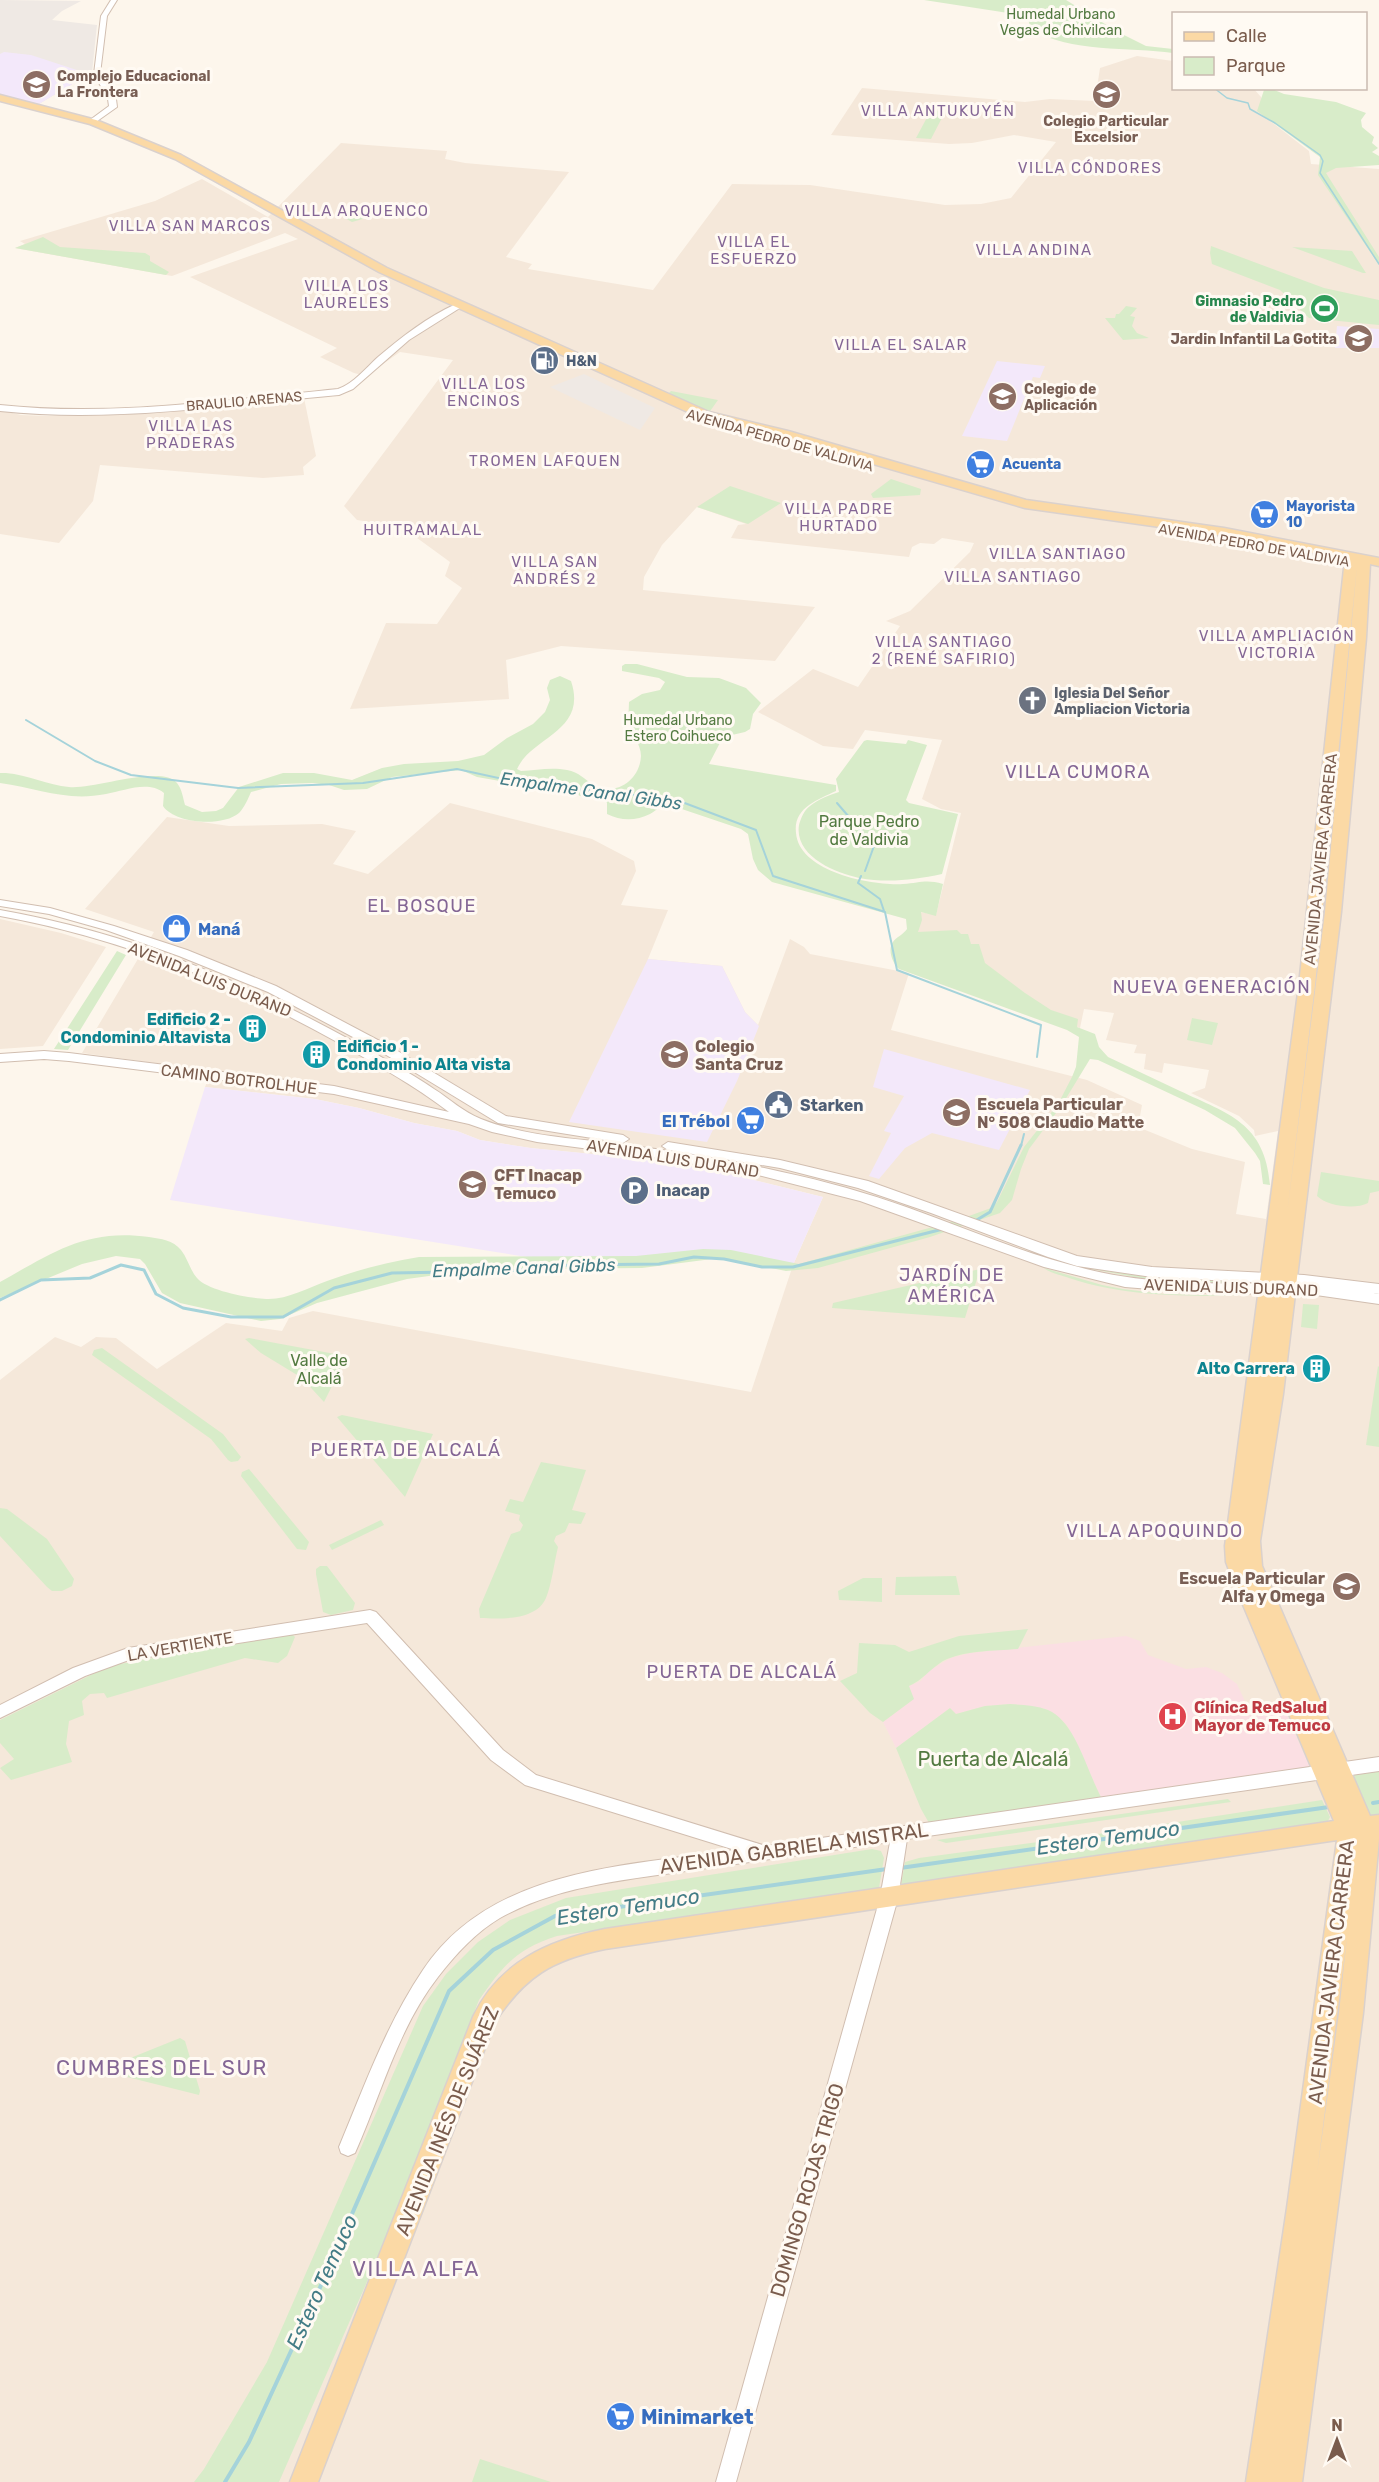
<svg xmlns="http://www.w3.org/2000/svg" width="1379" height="2482" font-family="Rubik,sans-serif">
<rect width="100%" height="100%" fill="#fdf6ec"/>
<path fill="#f5e8da" d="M1137 56 1173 61 1174 88 1254 89 1261 97 1265 117 1309 151 1311 164 1379 169V2482H0V1380L55 1337 81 1347 96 1337 116 1338 157 1369 226 1323 282 1331 289 1318 313 1311 751 1392 793 1265 823 1197 721 1172 654 1160 530 1148 480 1140 457 1131 414 1123 359 1108 315 1099 205 1087 212 1071 82 1053 154 932 85 909 167 817 229 826 322 824 356 831 333 864 368 874 450 803 592 839 634 861 636 871 621 905 668 910 648 959 722 966 745 1012 758 1025 790 939 804 947 810 954 909 973 891 1030 1087 1080 1142 1105 1138 1127 1192 1149 1245 1162 1236 1214 1266 1219 1278 1131 1255 1136 1254 1130 1239 1116 1191 1093 1205 1088 1209 1070 1164 1063 1162 1073 1144 1069 1146 1054 1134 1053 1137 1045 1106 1040 1114 1013 1084 1009 1080 1028 912 969 920 912 936 915 961 813 941 809 922 799 942 740 865 730 853 749 823 746 758 712 813 669 858 687 900 626 886 621 910 611 970 552 974 543 942 538 934 544 920 543 912 547 909 557 731 538 738 525 746 524 697 507 662 545 644 577 643 590 815 607 775 661 561 646 506 660 509 699 350 709 386 623 437 624 462 588 445 576 450 562 402 527 357 520 344 506 453 360 400 352 366 376 354 373 320 357 337 348 190 277 298 239 285 233 172 276 15 248 25 244 20 241 155 201 202 179 268 217 341 143 447 151 445 159 465 163 569 172 506 257 532 264 528 269 653 290 732 184 810 185 945 205 981 204 1011 198 1056 142 1014 135 972 143 949 144 831 135 862 88 1025 102 1050 99 1095 101 1100 68Z
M304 398 316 456 303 467 304 475 263 478 100 465 93 501 59 543 0 534V410L21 415 47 416 129 414Z
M0 919 61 933 106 947 43 1046 0 1049Z"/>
<path fill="#efe9e4" d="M0 0 81 1 62 11 52 20 97 25 92 72 39 104 0 95Z
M584 374 655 408 640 430 550 387Z"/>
<path fill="#f3e8fa" d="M4 52 31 55 89 74 39 104 0 95V54Z
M1337 326 1379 329V348H1335Z
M997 361 1045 366 1040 378 1033 377 1007 441 962 436Z
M648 959 722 966 745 1012 759 1026 737 1081 707 1142 569 1122Z
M884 1049 1030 1090 999 1150 932 1133 905 1148 879 1179 869 1176 891 1133 884 1131 904 1096 873 1087Z
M205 1087 315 1099 359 1108 414 1123 457 1131 480 1140 531 1148 654 1160 721 1172 823 1197 793 1265 747 1260 533 1258 170 1200Z"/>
<path fill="#fbdfe3" d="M1126 1636 1140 1641 1148 1655 1186 1669 1206 1667 1222 1673 1237 1684 1248 1708 1282 1704 1310 1768 1101 1797 1067 1725 1055 1714 1046 1709 1010 1704 985 1706 956 1714 950 1708 896 1748 883 1722 913 1699 909 1686 921 1681 928 1671 951 1658 970 1653Z"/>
<path fill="#d8ecc9" d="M924 0H1066L1118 32 1146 46 1173 49V53C1130 47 1069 53 1031 29L1027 16Z
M1272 89 1284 94 1336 102 1366 113 1361 120 1362 127 1374 137 1372 143 1378 148 1372 152 1379 156V165L1336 168 1326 173 1379 257V265L1318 175 1320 157 1257 111 1264 90 1262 89Z
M931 110 945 112 931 139 916 138Z
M353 203 377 215 352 222 343 217Z
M43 237 60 247 145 253 150 256V261L169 272 166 275 15 248Z
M1211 246 1324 288 1379 300V325L1309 318 1280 290 1212 264 1210 253Z
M1292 247 1352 251 1366 273H1363Z
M1126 306 1137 308 1130 316 1135 317 1132 326 1137 333 1149 338 1123 340 1105 318H1115L1116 314H1119Z
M671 391 718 400 708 414 667 395Z
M891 479 921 489 920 495 873 498 871 494Z
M730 486 781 503 748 524 697 507Z
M625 664H637L687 677 719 678 746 688 761 703 753 714 750 729 745 732 723 737 709 764 836 785V791C817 800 793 808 796 833 799 872 872 886 903 884 920 883 926 879 943 884L936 916 921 912 922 920 918 932 957 930 961 934H968L971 944H979L985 963 1025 993 1051 1010 1078 1019 1077 1027 1095 1034 1099 1047 1108 1057C1132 1068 1156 1080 1180 1091 1229 1114 1265 1123 1270 1185L1263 1184 1260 1161 1255 1153 1235 1128 1205 1110 1098 1060 1090 1059 1062 1105 1029 1149 1021 1169 1012 1200 1000 1213 930 1237 818 1268 786 1271 730 1260 712 1259 642 1268 533 1269 451 1273 407 1279 317 1303 280 1319 261 1321 180 1303 162 1293 145 1264 140 1259 116 1256 82 1264 0 1298V1282C52 1253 86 1228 149 1237 161 1239 173 1240 181 1250 188 1259 190 1270 197 1278 208 1291 249 1298 266 1299 287 1300 307 1288 327 1281 357 1270 387 1262 419 1257L636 1256 703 1249 731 1250 799 1264 958 1220 991 1208 997 1202 1024 1147 1058 1104 1072 1077 1076 1067 1079 1037 1067 1030 899 969C893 964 887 950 893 942 896 937 903 935 907 929L906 919 772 882 758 870 753 859 748 834 741 829 667 804C660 806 657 810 650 814 636 821 621 821 607 814V803L605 800 580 796 557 779 512 783 477 777 461 770 451 771 392 777 367 789 344 790 329 785 313 783 281 784 251 792C248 799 244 808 239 813 223 827 175 824 163 806L164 793C148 780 124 791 106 794 66 802 38 788 0 783V773H6C28 775 48 785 69 787 91 790 162 764 177 783 182 789 183 798 185 805L202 812 216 811 223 808 239 787 283 773H314L352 780 382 768 404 764 458 761 484 755 507 738 533 724 545 712 550 700 547 688 550 680 560 676 571 681C588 732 532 736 517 769L521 771C536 770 552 767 567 770 579 772 585 780 595 786 618 796 640 779 641 756 641 744 631 733 629 721 628 715 629 708 629 702L642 694 660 690 665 682 659 678 622 671V666Z
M867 740 906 744 908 740 927 745 906 800 909 803 958 814 942 874C913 880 888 883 859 878 835 873 794 856 799 825 801 818 804 810 810 806 819 799 829 795 839 792L836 779 864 741Z
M1334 765 1343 766 1321 984 1312 982Z
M117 951 126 955 68 1050 54 1049Z
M1192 1018 1218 1023 1212 1045 1187 1040Z
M1321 1172 1379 1181V1191L1370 1193 1368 1203C1355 1210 1327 1206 1317 1196Z
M1069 1265 1154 1278 1247 1281 1246 1284 1157 1281Z
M1044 1268 1102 1285 1123 1289 1164 1294 1244 1296C1186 1296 1125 1297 1069 1278 1061 1275 1050 1273 1044 1268Z
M980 1269 965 1318 832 1308 833 1303Z
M1303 1304 1319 1305 1317 1329 1301 1327Z
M249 1338 335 1354 347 1356 324 1402 302 1378 261 1353 245 1339Z
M102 1348 223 1434 241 1457 238 1461 231 1462 228 1460 211 1439 92 1355 94 1350Z
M1378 1366 1379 1367V1447L1366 1445Z
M342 1415 433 1434 405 1497 337 1417Z
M541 1462 586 1470 572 1510 586 1513 581 1524 569 1523 565 1532 556 1536 554 1541 558 1547C554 1563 552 1583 546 1598 536 1621 500 1619 480 1618L479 1609 511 1534 520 1531 523 1525 519 1520 520 1515 505 1511 510 1499 523 1502Z
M249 1469 309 1542 306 1550 297 1549 241 1476 242 1472Z
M0 1508 7 1509 47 1539 74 1579 72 1586 62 1591H52L47 1587 0 1536Z
M381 1520 384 1525 332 1550 329 1545Z
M320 1566H327L355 1603 353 1610 331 1615 323 1612 316 1574V1569Z
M956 1576 960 1595H895L896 1577Z
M863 1578H882V1602L839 1600 838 1591Z
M1028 1629 1018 1649C993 1651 965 1650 943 1661 930 1669 923 1680 909 1686L914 1699 883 1722 870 1713 840 1681 857 1673 859 1643 895 1645 909 1652 959 1636Z
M291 1633 295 1637 287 1656 278 1663 245 1658 107 1698 104 1693 90 1694 82 1701 84 1715 69 1721 66 1744 72 1762 11 1780 0 1768 14 1759 0 1743V1720L109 1666Z
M1010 1704C1022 1705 1036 1705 1048 1710 1075 1721 1087 1771 1101 1797L929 1823 921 1809 896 1748 950 1708 956 1714 985 1706Z
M1379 1771V1814L1366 1816 1350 1776Z
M1228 1799 1231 1802 946 1843 937 1840Z
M1322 1800 1330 1817 1328 1821 901 1885 905 1862 919 1858 1112 1832Z
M872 1849 881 1851 884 1858 879 1888 557 1936C516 1949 503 1966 479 2000L385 2241 279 2482H194L204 2469 267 2362 423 2006 446 1974 478 1942 510 1920 566 1898Z
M180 2038 185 2041 200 2091 199 2095 111 2073 110 2068 113 2065Z
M480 2459 551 2482H472Z"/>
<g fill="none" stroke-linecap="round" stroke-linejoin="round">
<path stroke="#a5d3da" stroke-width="1.5" d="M1214 88 1227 98 1248 103 1250 109 1275 123 1320 155 1323 161 1320 173 1379 264"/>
<path stroke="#a5d3da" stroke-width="2" d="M26 720 95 761 131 775 238 788 363 783 457 769 526 784 674 799 756 830 773 876 885 912 897 970 1041 1025 1037 1057
M837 803 874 846
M865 871 874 846 883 834
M861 876 858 883 880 899 884 911
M1021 1146 1024 1134"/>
<path stroke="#a5d3da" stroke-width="3" d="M975 1221 990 1212 1021 1145
M0 1300 41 1280 90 1278 121 1265 144 1270 156 1294 183 1308 231 1317H283L334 1288 392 1273 507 1271 570 1265 659 1264 694 1257 724 1259 762 1267H793L943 1229"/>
<path stroke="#a5d3da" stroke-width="4" d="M1373 1803 1379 1802
M900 1868 1329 1807
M225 2482 249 2442 315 2299 449 1991 493 1950 555 1916 887 1869"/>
<defs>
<path id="minor" d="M111 0H117L107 16 100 74 116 99 117 107 93 124H90V120L109 106 108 99 94 74 101 16Z
M456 304 463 306 409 340 353 389 339 395C226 405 113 423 0 411V405C112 417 226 400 338 389 354 383 365 369 378 357 402 337 427 317 456 304Z
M0 900 50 908 114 926 187 950 276 986 391 1047 506 1116 623 1135 629 1139 623 1143 498 1123 383 1053 268 992 179 956 106 930 49 914 0 906Z
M0 910C131 933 240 979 356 1043 383 1058 409 1072 434 1089 450 1099 463 1112 481 1119 526 1137 576 1138 624 1145 677 1151 730 1160 782 1172 825 1181 867 1193 909 1208 967 1229 1025 1254 1086 1269 1161 1288 1238 1282 1314 1285L1152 1277 1077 1266 1048 1257 931 1213 858 1188 780 1168 668 1150 662 1146 668 1142 780 1160 868 1181 1077 1256 1152 1267 1304 1275 1379 1284V1294L1357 1290 1379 1294V1304L1316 1295 1188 1292 1125 1287 1044 1267 860 1201 758 1175 665 1159 537 1142 492 1132 469 1124 334 1094 69 1061 44 1059 0 1062V1054L44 1051 69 1053 334 1086 449 1112C414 1085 375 1064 337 1042 229 982 121 938 0 916Z
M370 1610 376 1612 503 1750 536 1775 766 1846 1379 1757V1771L907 1839 898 1898 736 2482H716L880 1898 890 1842C824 1851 758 1861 693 1870 627 1880 559 1885 500 1918 476 1932 455 1955 438 1977 398 2028 381 2095 355 2153L348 2156 341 2153 339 2147C364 2087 386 2025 423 1970 491 1868 626 1866 735 1850L525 1785 491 1760 367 1623 129 1660 85 1676 0 1718V1705L73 1668 128 1648Z"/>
<path id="major" d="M0 95 96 120 181 155 387 268 709 412 788 431 1026 500 1224 528 1379 558V566L1370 564 1366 638 1341 912 1283 1394 1260 1541 1262 1566 1370 1816 1379 1815V1839L1363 2013 1302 2482H1274L1298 2311 1274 2482H1246L1287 2208 1337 1840 605 1949C552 1960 525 1976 495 2022L318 2482H290L473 2017C499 1962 549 1940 605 1929L1334 1821 1233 1581 1226 1562 1225 1546 1299 985 1345 559 1224 536 1025 508 780 437 701 418 379 272 175 159 90 124 0 101ZM1357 566 1325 912 1287 1214 1315 985ZM1347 1937 1339 2013 1317 2173Z"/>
</defs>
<use href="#minor" stroke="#d1beb0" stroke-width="2"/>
<use href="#major" stroke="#dad1cd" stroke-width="3"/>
<use href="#minor" fill="#fff" fill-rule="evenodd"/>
<use href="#major" fill="#fbd9a5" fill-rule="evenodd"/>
</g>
<defs>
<symbol id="school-disc" viewBox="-11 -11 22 22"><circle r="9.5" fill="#8d6e63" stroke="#fffaf3"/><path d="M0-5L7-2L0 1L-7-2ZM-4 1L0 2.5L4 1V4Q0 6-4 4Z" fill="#fff"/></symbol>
<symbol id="stadium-disc" viewBox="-11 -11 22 22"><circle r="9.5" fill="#2e9e5b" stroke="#fffaf3"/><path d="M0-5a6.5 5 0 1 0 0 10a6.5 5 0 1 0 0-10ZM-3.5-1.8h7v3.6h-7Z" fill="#fff"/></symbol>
<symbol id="fuel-disc" viewBox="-11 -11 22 22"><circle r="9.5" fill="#5c6f8a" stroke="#fffaf3"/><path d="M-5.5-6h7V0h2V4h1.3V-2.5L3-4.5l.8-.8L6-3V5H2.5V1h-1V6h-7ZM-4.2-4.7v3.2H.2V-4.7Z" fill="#fff"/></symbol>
<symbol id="supermarket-disc" viewBox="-11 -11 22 22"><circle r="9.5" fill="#3f7fe0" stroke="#fffaf3"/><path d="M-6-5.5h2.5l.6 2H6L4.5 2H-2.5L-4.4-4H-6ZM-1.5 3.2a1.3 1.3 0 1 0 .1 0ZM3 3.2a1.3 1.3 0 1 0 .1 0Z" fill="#fff"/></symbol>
<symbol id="church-disc" viewBox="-11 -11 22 22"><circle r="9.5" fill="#6b7280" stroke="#fffaf3"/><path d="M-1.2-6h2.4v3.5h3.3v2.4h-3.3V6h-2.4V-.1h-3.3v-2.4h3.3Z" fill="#fff"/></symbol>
<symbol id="shop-disc" viewBox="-11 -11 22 22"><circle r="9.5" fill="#3f7fe0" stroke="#fffaf3"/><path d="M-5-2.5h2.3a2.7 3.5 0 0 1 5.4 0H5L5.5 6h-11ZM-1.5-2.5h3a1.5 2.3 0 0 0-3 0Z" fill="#fff"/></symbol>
<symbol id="building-disc" viewBox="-11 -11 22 22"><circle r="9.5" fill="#0f9aa8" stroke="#fffaf3"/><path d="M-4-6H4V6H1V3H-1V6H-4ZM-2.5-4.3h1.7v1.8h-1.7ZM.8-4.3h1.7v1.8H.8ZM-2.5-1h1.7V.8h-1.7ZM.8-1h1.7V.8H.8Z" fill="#fff"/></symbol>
<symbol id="civic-disc" viewBox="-11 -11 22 22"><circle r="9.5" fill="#5c6f8a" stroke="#fffaf3"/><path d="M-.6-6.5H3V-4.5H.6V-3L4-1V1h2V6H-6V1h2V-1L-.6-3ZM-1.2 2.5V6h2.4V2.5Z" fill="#fff"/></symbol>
<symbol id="university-disc" viewBox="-11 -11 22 22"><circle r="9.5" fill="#8d6e63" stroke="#fffaf3"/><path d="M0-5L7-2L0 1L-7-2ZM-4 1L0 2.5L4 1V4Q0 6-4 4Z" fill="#fff"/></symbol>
<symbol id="parking-disc" viewBox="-11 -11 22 22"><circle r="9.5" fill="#5c6f8a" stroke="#fffaf3"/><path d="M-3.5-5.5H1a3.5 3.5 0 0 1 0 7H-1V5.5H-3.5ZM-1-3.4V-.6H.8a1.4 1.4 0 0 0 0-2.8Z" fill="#fff"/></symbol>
<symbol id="hospital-disc" viewBox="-11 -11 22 22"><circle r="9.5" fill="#e0444e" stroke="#fffaf3"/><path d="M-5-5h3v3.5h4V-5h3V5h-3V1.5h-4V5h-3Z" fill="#fff"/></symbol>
</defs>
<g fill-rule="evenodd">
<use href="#school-disc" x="20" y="68" width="33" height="33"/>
<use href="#school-disc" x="1090" y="78" width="33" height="33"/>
<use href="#stadium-disc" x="1308" y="292" width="33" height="33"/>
<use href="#school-disc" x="1342" y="322" width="33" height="33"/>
<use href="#fuel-disc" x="528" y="344" width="33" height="33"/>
<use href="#school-disc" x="986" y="380" width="33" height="33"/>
<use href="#supermarket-disc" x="964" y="448" width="33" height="33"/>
<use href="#supermarket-disc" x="1248" y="498" width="33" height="33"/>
<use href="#church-disc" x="1016" y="684" width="33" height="33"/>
<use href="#shop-disc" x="160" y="912" width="33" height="33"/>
<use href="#building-disc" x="236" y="1012" width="33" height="33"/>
<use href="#building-disc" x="300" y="1038" width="33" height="33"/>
<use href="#school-disc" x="658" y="1038" width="33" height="33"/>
<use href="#civic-disc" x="762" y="1088" width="33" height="33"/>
<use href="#school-disc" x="940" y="1096" width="33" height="33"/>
<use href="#supermarket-disc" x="734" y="1104" width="33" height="33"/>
<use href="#university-disc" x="456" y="1168" width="33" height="33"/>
<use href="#parking-disc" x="618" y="1174" width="33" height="33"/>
<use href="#building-disc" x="1300" y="1352" width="33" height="33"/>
<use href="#school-disc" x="1330" y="1570" width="33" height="33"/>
<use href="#hospital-disc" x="1156" y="1700" width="33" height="33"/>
<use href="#supermarket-disc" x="604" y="2400" width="33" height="33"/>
</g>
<g text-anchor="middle" stroke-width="6" stroke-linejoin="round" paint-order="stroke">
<g font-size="14" fill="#537a41" stroke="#fffaf3">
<text x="1061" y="19">Humedal Urbano<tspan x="1061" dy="16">Vegas de Chivilcan</tspan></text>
<text x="678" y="725">Humedal Urbano<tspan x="678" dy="16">Estero Coihueco</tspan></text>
</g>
<g font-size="14" font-weight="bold" fill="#785e54" stroke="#fffaf3" text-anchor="start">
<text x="57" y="81">Complejo Educacional<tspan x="57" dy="16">La Frontera</tspan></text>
<text x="1106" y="126" text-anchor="middle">Colegio Particular<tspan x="1106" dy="16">Excelsior</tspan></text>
<text x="1337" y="344" text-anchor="end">Jardin Infantil La Gotita</text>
<text x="1024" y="394">Colegio de<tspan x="1024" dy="16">Aplicación</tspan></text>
</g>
<g font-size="14" font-weight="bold" fill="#27864d" stroke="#fffaf3" text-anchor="end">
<text x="1304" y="306">Gimnasio Pedro<tspan x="1304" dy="16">de Valdivia</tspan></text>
</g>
<g font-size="14" font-weight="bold" fill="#4e5e75" stroke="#fffaf3" text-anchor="start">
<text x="566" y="366">H&amp;N</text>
</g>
<g font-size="14" fill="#7a5c4d" stroke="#fffaf3">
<text transform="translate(244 401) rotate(-5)" y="5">BRAULIO ARENAS</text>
<text transform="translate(780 440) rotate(16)" y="5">AVENIDA PEDRO DE VALDIVIA</text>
<text transform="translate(1254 545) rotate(10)" y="5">AVENIDA PEDRO DE VALDIVIA</text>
</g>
<g font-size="14" font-weight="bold" fill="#366cbe" stroke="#fffaf3" text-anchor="start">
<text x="1002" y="469">Acuenta</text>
<text x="1286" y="511">Mayorista<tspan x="1286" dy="16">10</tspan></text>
</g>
<g font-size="14" font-weight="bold" fill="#5b616d" stroke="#fffaf3" text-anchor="start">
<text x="1054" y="698">Iglesia Del Señor<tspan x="1054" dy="16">Ampliacion Victoria</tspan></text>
</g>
<g font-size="15" letter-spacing="1.5" fill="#846695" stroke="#fffaf3">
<text x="938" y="116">VILLA ANTUKUYÉN</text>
<text x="1090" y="173">VILLA CÓNDORES</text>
<text x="357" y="216">VILLA ARQUENCO</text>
<text x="190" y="231">VILLA SAN MARCOS</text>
<text x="754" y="247">VILLA EL<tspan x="754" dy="17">ESFUERZO</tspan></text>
<text x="1034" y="255">VILLA ANDINA</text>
<text x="347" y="291">VILLA LOS<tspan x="347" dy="17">LAURELES</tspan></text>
<text x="901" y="350">VILLA EL SALAR</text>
<text x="484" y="389">VILLA LOS<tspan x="484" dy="17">ENCINOS</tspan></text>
<text x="191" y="431">VILLA LAS<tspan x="191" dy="17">PRADERAS</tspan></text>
<text x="545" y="466">TROMEN LAFQUEN</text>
<text x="839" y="514">VILLA PADRE<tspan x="839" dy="17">HURTADO</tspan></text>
<text x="423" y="535">HUITRAMALAL</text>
<text x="1058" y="559">VILLA SANTIAGO</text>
<text x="555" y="567">VILLA SAN<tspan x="555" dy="17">ANDRÉS 2</tspan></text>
<text x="1013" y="582">VILLA SANTIAGO</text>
<text x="1277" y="641">VILLA AMPLIACIÓN<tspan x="1277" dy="17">VICTORIA</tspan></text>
<text x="944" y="647">VILLA SANTIAGO<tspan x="944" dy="17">2 (RENÉ SAFIRIO)</tspan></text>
</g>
<g font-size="16" fill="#537a41" stroke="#fffaf3">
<text x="869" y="827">Parque Pedro<tspan x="869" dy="18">de Valdivia</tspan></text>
<text x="319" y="1366">Valle de<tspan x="319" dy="18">Alcalá</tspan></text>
</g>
<g font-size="16" fill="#7a5c4d" stroke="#fffaf3">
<text transform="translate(1320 859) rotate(-84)" y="6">AVENIDA JAVIERA CARRERA</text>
<text transform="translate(210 979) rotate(22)" y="6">AVENIDA LUIS DURAND</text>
<text transform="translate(239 1079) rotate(7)" y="6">CAMINO BOTROLHUE</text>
<text transform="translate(673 1158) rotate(9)" y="6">AVENIDA LUIS DURAND</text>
<text transform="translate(1231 1287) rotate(2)" y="6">AVENIDA LUIS DURAND</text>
<text transform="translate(180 1646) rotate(-10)" y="6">LA VERTIENTE</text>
</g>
<g font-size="16" font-weight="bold" fill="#366cbe" stroke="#fffaf3" text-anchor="start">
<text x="198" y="935">Maná</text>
<text x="730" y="1127" text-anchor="end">El Trébol</text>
</g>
<g font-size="16" font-weight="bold" fill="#0d838f" stroke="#fffaf3" text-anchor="end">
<text x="231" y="1025">Edificio 2 -<tspan x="231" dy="18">Condominio Altavista</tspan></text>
<text x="337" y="1052" text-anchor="start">Edificio 1 -<tspan x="337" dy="18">Condominio Alta vista</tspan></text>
<text x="1295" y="1374">Alto Carrera</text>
</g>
<g font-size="16" font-weight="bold" fill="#785e54" stroke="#fffaf3" text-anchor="start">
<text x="695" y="1052">Colegio<tspan x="695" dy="18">Santa Cruz</tspan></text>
<text x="977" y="1110">Escuela Particular<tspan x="977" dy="18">N° 508 Claudio Matte</tspan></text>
<text x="494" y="1181">CFT Inacap<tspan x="494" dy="18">Temuco</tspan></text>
<text x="1325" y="1584" text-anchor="end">Escuela Particular<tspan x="1325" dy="18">Alfa y Omega</tspan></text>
</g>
<g font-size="16" font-weight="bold" fill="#4e5e75" stroke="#fffaf3" text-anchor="start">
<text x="800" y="1111">Starken</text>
<text x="656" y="1196">Inacap</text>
</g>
<g font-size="16" font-weight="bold" fill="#be3a42" stroke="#fffaf3" text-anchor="start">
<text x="1194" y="1713">Clínica RedSalud<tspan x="1194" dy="18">Mayor de Temuco</tspan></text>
</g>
<g font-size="18" letter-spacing="1.5" fill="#846695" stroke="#fffaf3">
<text x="1078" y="778">VILLA CUMORA</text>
<text x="422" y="912">EL BOSQUE</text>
<text x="1212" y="993">NUEVA GENERACIÓN</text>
<text x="952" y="1281">JARDÍN DE<tspan x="952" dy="21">AMÉRICA</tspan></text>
<text x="406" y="1456">PUERTA DE ALCALÁ</text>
<text x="1155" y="1537">VILLA APOQUINDO</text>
<text x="742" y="1678">PUERTA DE ALCALÁ</text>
</g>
<g font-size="18" font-style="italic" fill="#437c86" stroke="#fffaf3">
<text transform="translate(591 791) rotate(8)" y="6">Empalme Canal Gibbs</text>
<text transform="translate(524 1268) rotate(-2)" y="6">Empalme Canal Gibbs</text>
</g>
<g font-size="20" fill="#537a41" stroke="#fffaf3">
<text x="993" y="1766">Puerta de Alcalá</text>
</g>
<g font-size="20" fill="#7a5c4d" stroke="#fffaf3">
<text transform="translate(794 1848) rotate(-8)" y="7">AVENIDA GABRIELA MISTRAL</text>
<text transform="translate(1331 1972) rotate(-83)" y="7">AVENIDA JAVIERA CARRERA</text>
<text transform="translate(447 2121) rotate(-68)" y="7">AVENIDA INÉS DE SUÁREZ</text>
<text transform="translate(807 2190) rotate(-74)" y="7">DOMINGO ROJAS TRIGO</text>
</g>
<g font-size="20" font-weight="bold" fill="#366cbe" stroke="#fffaf3" text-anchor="start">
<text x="641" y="2424">Minimarket</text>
</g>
<g font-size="21" font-style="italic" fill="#437c86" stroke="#fffaf3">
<text transform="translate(1108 1838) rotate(-8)" y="7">Estero Temuco</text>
<text transform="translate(628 1907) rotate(-9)" y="7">Estero Temuco</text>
<text transform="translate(322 2282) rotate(-66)" y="7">Estero Temuco</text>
</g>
<g font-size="21" letter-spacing="1.5" fill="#846695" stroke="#fffaf3">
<text x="162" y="2075">CUMBRES DEL SUR</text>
<text x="416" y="2276">VILLA ALFA</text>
</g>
</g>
<rect x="1172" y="12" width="195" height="78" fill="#fffaf3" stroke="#cabbb1" stroke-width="1.5"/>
<rect x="1184" y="32" width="30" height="9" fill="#fbd9a5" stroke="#cabbb1" stroke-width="1.5"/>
<text x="1226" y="42" font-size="18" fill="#7a5c4d">Calle</text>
<rect x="1184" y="57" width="30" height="18" fill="#d8ecc9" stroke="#cabbb1" stroke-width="1.5"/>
<text x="1226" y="72" font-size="18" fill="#7a5c4d">Parque</text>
<g transform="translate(1337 2440)" stroke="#fffaf3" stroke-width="4.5" paint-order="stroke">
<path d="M0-4.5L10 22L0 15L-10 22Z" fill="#7a5c4d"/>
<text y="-9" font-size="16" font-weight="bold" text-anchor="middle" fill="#7a5c4d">N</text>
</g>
</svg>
